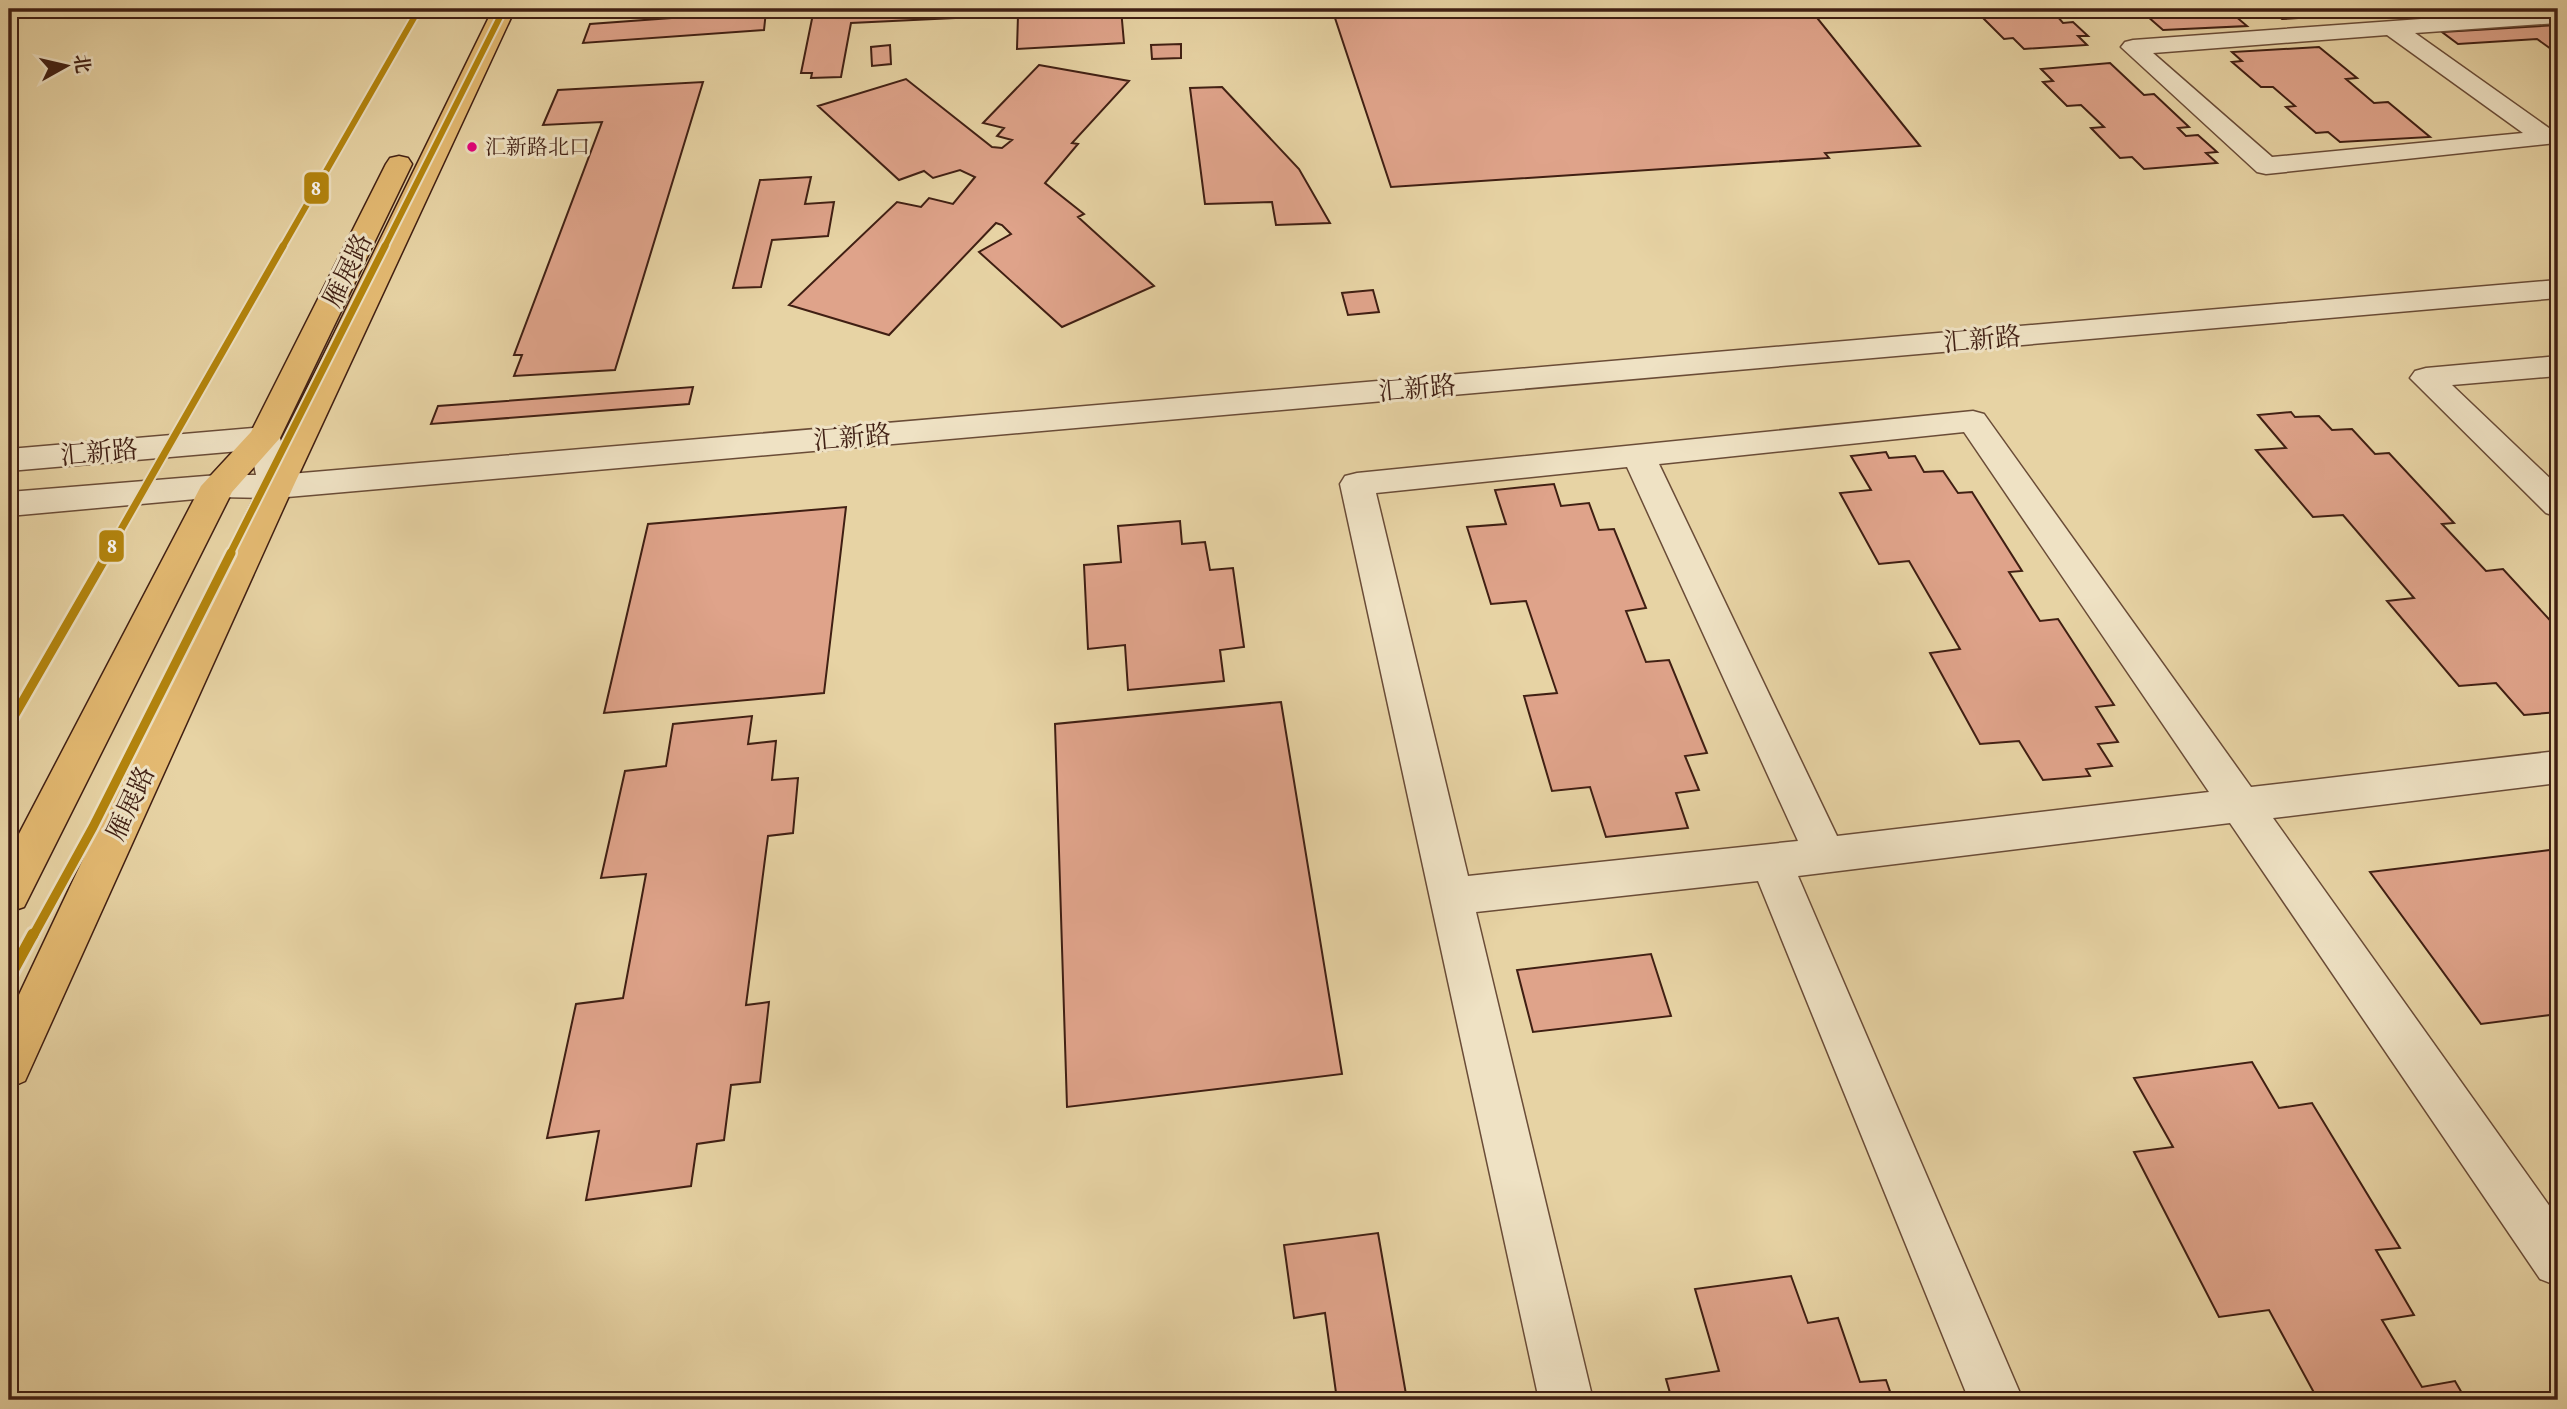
<svg xmlns="http://www.w3.org/2000/svg" width="2567" height="1409" font-family="Vollkorn,'Noto Serif SC',serif">
<rect width="100%" height="100%" fill="#e7d3a4"/>
<filter id="stains"><feTurbulence type="fractalNoise" baseFrequency=".00286" numOctaves="4"/><feColorMatrix values="0 0 0 0 .2 0 0 0 0 .09 0 0 0 0 .02 0 0 0 .5 -.17"/></filter>
<radialGradient id="worn" r=".72"><stop offset=".6" stop-color="#630" stop-opacity="0"/><stop offset="1" stop-color="#630" stop-opacity=".3"/></radialGradient>
<path fill="#dfa38a" stroke="#401f13" stroke-width="2" d="M814 9H1121L1124 43 1017 49 1018 15 851 23 841 77 811 78 812 73H801Z
M1332 9H1810L1920 146 1825 153 1829 158 1391 187Z
M1985 9H2060L2068 16H2057L2063 23 2073 22 2088 36H2078L2087 45 2024 49 2013 38 2004 39 1981 16 1992 15Z
M2139 9H2227L2247 26 2163 30Z
M2270 9H2376L2382 13 2282 19Z
M766 11 764 30 583 43 590 24Z
M2558 25V54L2537 39 2458 44 2442 32Z
M1181 44V58L1152 59 1151 45Z
M890 45 891 64 872 66 871 47Z
M2319 47 2357 78 2346 79 2374 103 2388 102 2430 137 2340 142 2328 132 2316 133 2286 107 2295 106 2273 87H2261L2232 62 2242 61 2232 52Z
M2110 63 2144 95 2154 94 2189 127 2178 128 2186 136 2198 135 2217 152 2206 153 2217 163 2144 169 2132 157 2120 158 2091 128 2104 127 2081 105 2067 106 2043 82 2053 81 2041 69Z
M1039 65 1129 81 1072 143 1078 144 1045 183 1084 214 1078 217 1154 286 1062 327 979 252 1011 234 1002 225 996 223 889 335 789 305 897 202 921 207 929 198 953 204 975 177 960 170 933 178 924 171 899 180 818 106 906 79 992 147 1002 148 1012 140 997 136 1004 128 983 123Z
M703 82 615 370 514 376 522 355H514L602 122 543 125 558 90Z
M1222 87 1299 169 1330 223 1276 225 1272 202 1205 204 1190 88Z
M811 177 805 204 834 202 828 236 772 240 761 287 733 288 760 180Z
M1373 290 1379 312 1348 315 1342 293Z
M693 387 689 404 431 424 438 406Z
M2291 412 2295 417 2319 416 2332 430 2352 429 2375 454 2389 453 2454 523 2442 524 2486 571 2503 569 2558 629V712L2524 715 2496 683 2459 686 2387 601 2414 598 2343 515 2313 517 2256 450 2286 448 2258 415Z
M1886 452 1889 458 1915 456 1924 472 1943 471 1958 493 1972 492 2022 571 2009 572 2040 621 2058 619 2114 705 2096 707 2118 742 2098 744 2112 766 2086 769 2090 776 2043 780 2019 741 1980 744 1930 653 1960 649 1909 561 1879 564 1840 493 1871 490 1851 456Z
M1554 484 1561 506 1589 503 1599 530 1614 529 1646 608 1626 611 1646 662 1669 660 1707 753 1685 756 1699 790 1676 793 1688 828 1606 837 1590 787 1552 791 1524 696 1557 693 1526 601 1491 604 1467 527 1506 524 1495 490Z
M846 507 824 693 604 713 648 524Z
M1180 521 1182 544 1205 542 1210 570 1233 568 1244 647 1220 650 1224 681 1128 690 1125 645 1088 649 1084 565 1121 562 1118 526Z
M1281 702 1342 1074 1067 1107 1055 724Z
M752 716 748 744 776 741 772 780 798 778 793 833 768 836 746 1005 769 1002 760 1082 731 1085 724 1140 697 1144 691 1186 586 1200 599 1131 547 1138 576 1004 623 998 646 874 601 878 625 771 666 766 673 724Z
M2558 849V1014L2481 1024 2370 872Z
M1651 954 1671 1016 1533 1032 1517 970Z
M2252 1062 2279 1108 2312 1103 2400 1248 2376 1250 2414 1315 2382 1320 2422 1387 2455 1381 2466 1400H2318L2269 1310 2219 1317 2134 1152 2173 1147 2134 1078Z
M1378 1233 1407 1400H1337L1325 1313 1294 1318 1284 1245Z
M1791 1276 1808 1323 1838 1318 1860 1382 1886 1380 1893 1400H1672L1666 1379 1719 1371 1695 1289Z"/>
<g fill="none" stroke-linecap="round" stroke-linejoin="round">
<defs>
<path id="minor" d="M2558 9V23L2415 33 2556 133 2558 136 2556 143 2266 174 2257 172 2121 47 2125 42 2133 40ZM2387 35 2523 133 2272 157 2153 53Z
M2558 280V298L276 498 218 497 9 516V492L218 475H256L251 450 9 471V449L264 427 276 430 280 438 290 474Z
M2558 356V376L2452 385 2558 486V517L2546 513 2410 378 2415 371 2426 368Z
M1973 411 1984 414 2251 787 2558 751V783L2273 818 2558 1218V1286L2540 1279 2230 823 1798 876 2023 1400H1969L1758 881 1476 912 1593 1400H1539L1340 484 1345 476 1357 473ZM1964 432 2209 792 1837 836 1659 464ZM1627 467 1798 841 1468 876 1376 493Z"/>
<path id="major" d="M493 9H515L293 487 25 1081 9 1088V1016L259 487Z
M399 156 408 158 412 164 280 438 232 492 24 907 9 912V853L201 486 251 432 386 164 390 158Z"/>
</defs>
<use href="#minor" stroke="#6a4c37" stroke-width="3"/>
<use href="#major" stroke="#401f13" stroke-width="3"/>
<use href="#minor" fill="#efe2c4" fill-rule="evenodd"/>
<use href="#major" fill="#e4ba72" fill-rule="evenodd"/>
<defs>
<path id="metro-1-far3" d="M282 248 419 9
M384 248 504 9"/>
<path id="metro-1-far2" d="M107 554 283 246
M230 554 385 246"/>
<path id="metro-1-far1" d="M9 725 108 553
M33 936 93 827 231 553"/>
<path id="metro-1" d="M9 978 33 934"/>
</defs>
<use href="#metro-1-far3" stroke="#efe2c4" stroke-width="10"/>
<use href="#metro-1-far2" stroke="#efe2c4" stroke-width="11"/>
<use href="#metro-1-far1" stroke="#efe2c4" stroke-width="14"/>
<use href="#metro-1" stroke="#efe2c4" stroke-width="17"/>
<use href="#metro-1-far3" stroke="#b4850d" stroke-width="6"/>
<use href="#metro-1-far2" stroke="#b4850d" stroke-width="7"/>
<use href="#metro-1-far1" stroke="#b4850d" stroke-width="9"/>
<use href="#metro-1" stroke="#b4850d" stroke-width="11"/>
</g>
<circle fill="#e5007d" stroke="#efe2c4" stroke-width="2.5" cx="472" cy="147" r="6"/>
<g text-anchor="middle" stroke-width="6" stroke-linejoin="round" paint-order="stroke">
<g font-size="21" fill="#401f13" stroke="#efe2c4" text-anchor="start">
<text x="485" y="154">汇新路北口</text>
</g>
<g font-size="26" fill="#401f13" stroke="#efe2c4">
<text transform="translate(347 270) rotate(-64)" y="9">雁展路</text>
<text transform="translate(1982 339) rotate(-5)" y="9">汇新路</text>
<text transform="translate(1417 388) rotate(-5)" y="9">汇新路</text>
<text transform="translate(852 437) rotate(-5)" y="9">汇新路</text>
<text transform="translate(99 452) rotate(-5)" y="9">汇新路</text>
<text transform="translate(130 803) rotate(-65)" y="9">雁展路</text>
</g>
</g>
<g stroke="#efe2c4" stroke-width="2.5">
<rect x="303" y="171" width="27" height="34" rx="7" fill="#b4850d"/>
<rect x="98" y="529" width="27" height="34" rx="7" fill="#b4850d"/>
</g>
<g font-size="19" text-anchor="middle" font-weight="bold" fill="#fff">
<text x="316" y="195">8</text>
<text x="112" y="553">8</text>
</g>
<rect width="2567" height="1409" fill="none" stroke="#e7d3a4" stroke-width="35"/>
<rect x="10" y="10" width="2546" height="1388" fill="none" stroke="#401f13" stroke-width="3.5"/>
<rect x="18" y="18" width="2532" height="1374" fill="none" stroke="#401f13" stroke-width="2"/>
<g transform="translate(66 66) rotate(82)" stroke="#efe2c4" stroke-width="5" paint-order="stroke">
<path d="M0-5L12 26L0 18L-12 26Z" fill="#401f13"/>
<text y="-10" font-size="19" font-weight="bold" text-anchor="middle" fill="#401f13">北</text>
</g>
<rect width="100%" height="100%" filter="url(#stains)"/>
<rect width="100%" height="100%" fill="url(#worn)"/>
</svg>
